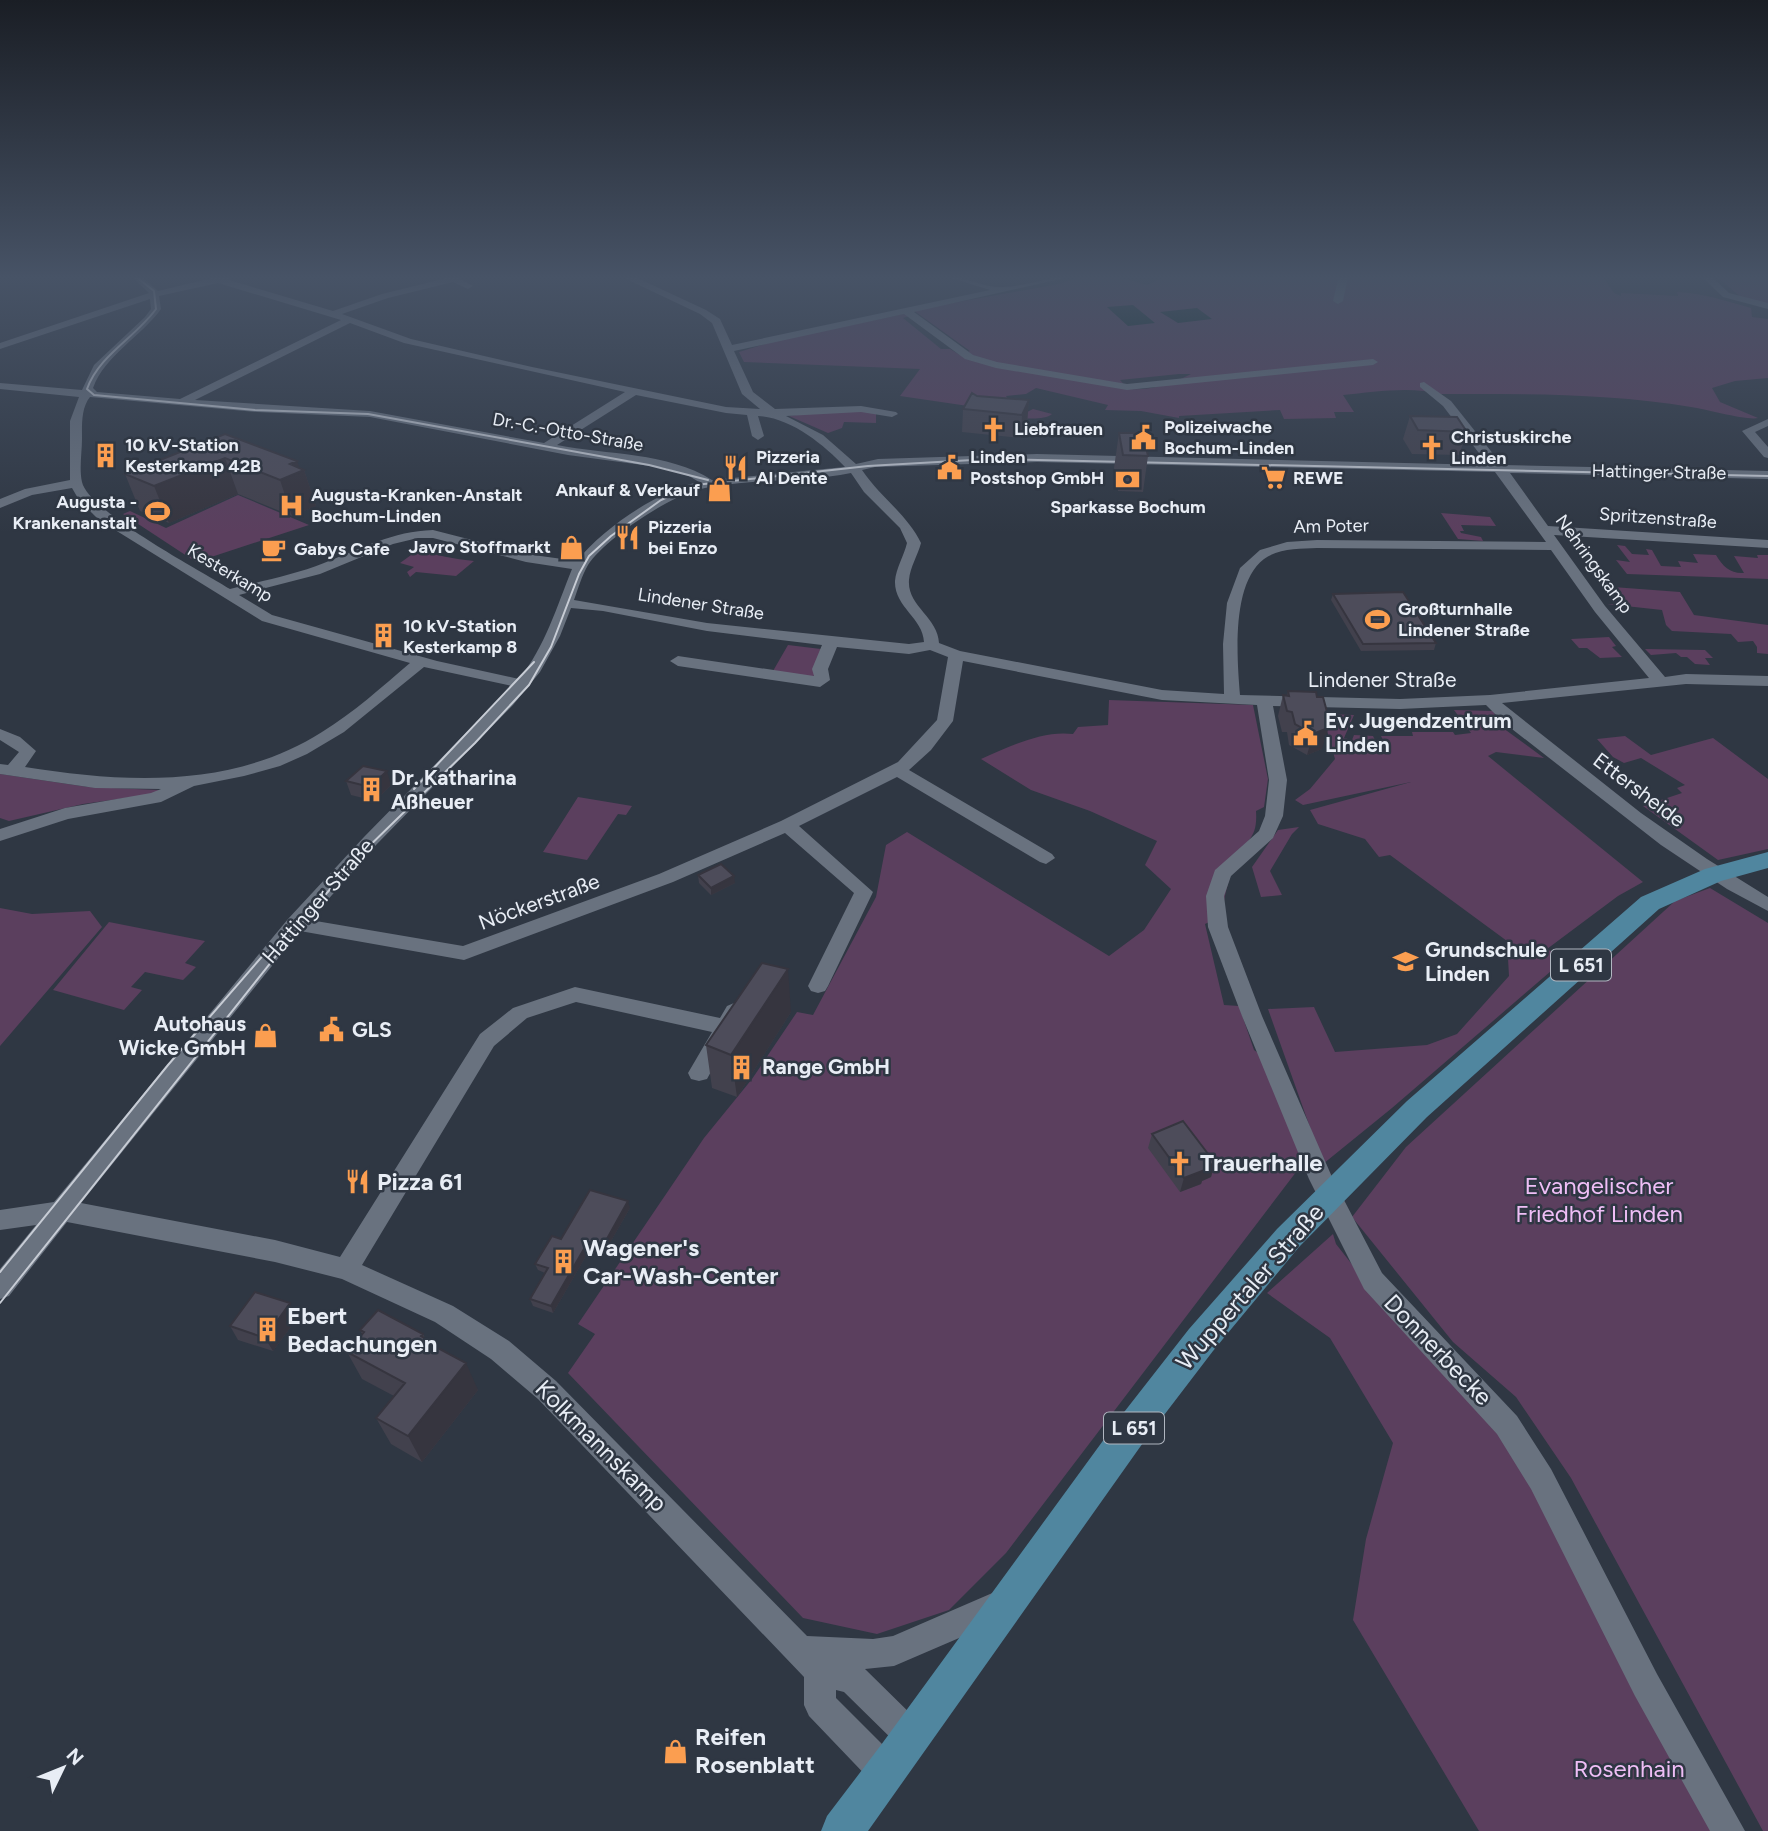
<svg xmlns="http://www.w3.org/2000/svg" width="1768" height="1831" font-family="Figtree,sans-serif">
<rect width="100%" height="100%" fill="#2f3743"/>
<path fill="#5b3f5e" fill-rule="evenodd" d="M1082 276H1115L1147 285 1167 276H1602L1614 293 1621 296V293L1678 296 1677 292C1703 293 1726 301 1751 308L1752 317 1768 319V378L1735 381 1712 388 1720 402 1758 418C1748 421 1706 409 1691 407 1608 393 1525 394 1441 394 1410 386 1374 392 1343 395L1354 412H1334L1336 418 1284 419 1280 410 1179 416V418L1141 411 1105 410 1108 405 1036 388 1026 394 1006 396 1012 405 1027 412 1033 409 1052 414C1039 425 990 413 972 411L975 407 900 396 920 369 744 362 739 352 778 340 904 314 909 316 903 318 941 349H950L960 355 970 351 913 310 1059 284ZM1179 374H1191C1170 385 1152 390 1128 389L1120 380Z
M1716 276H1768V304L1743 299Z
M836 410 871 412 876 414V423L844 422 842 428 828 433 789 416Z
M238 495 309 525 196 562 123 514 130 511 166 528Z
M1441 513 1490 517 1496 526 1461 525 1464 531H1460L1461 533 1481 537 1483 541 1458 539Z
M1617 545 1625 546 1632 554 1649 555 1646 549 1652 550 1661 566 1681 567 1678 561 1698 563 1693 554 1716 555C1723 567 1731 574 1744 573L1734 556 1758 558 1757 555H1768V579L1627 574 1616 560 1630 562Z
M418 550C436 555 454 559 474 561L456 576 416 572 410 577 407 572 414 567 400 563Z
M1613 587 1680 592 1694 615 1768 625V654L1757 653V647L1753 641 1738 642 1731 634 1672 631 1666 625 1662 610 1607 604H1628L1621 599Z
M1609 637 1616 646 1612 647 1622 657 1600 658 1587 648H1579L1571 639Z
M788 645 821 649 816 675 807 678 773 671Z
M1645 649 1705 650 1713 658H1705L1710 665 1695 664 1687 657H1681L1676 653 1651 655Z
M1109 700 1253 705 1268 779 1264 807 1256 811C1258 840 1246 838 1236 861 1228 880 1224 896 1222 916L1205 924 1224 1005 1239 1006 1254 1050 1269 1061 1306 1159 1006 1553 949 1610 877 1634 803 1618 568 1373 595 1334 578 1324 704 1138 752 1079 797 1012 813 1015 876 897 886 845 907 832 1109 956 1144 930 1171 889 1145 865 1157 841 1090 811 1031 790 981 759C1009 747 1042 730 1073 734L1078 727 1108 725Z
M1454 710 1493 711 1503 728 1544 758 1496 752 1488 756 1643 882 1618 896 1547 949 1565 959 1392 1108 1323 1164 1268 1009 1314 1007 1335 1052 1427 1045 1457 1034 1509 976 1507 941 1390 855 1379 857 1365 839 1318 824 1310 810 1411 782 1303 805 1295 800 1310 789 1335 759 1326 727H1330L1326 714 1354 715 1344 738 1352 740 1354 735 1373 736 1375 740H1383L1381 736H1413L1412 732H1453L1455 735 1471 733Z
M1625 736 1651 755 1713 738 1768 779V849L1718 860 1643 806 1682 793 1677 788 1685 785 1641 758 1624 763 1613 757 1597 739Z
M0 774 88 787 159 790 154 794 83 804 9 821 0 818Z
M578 797 632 806 626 815 618 814 587 860 543 852Z
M1299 827 1292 834 1270 871 1282 895 1261 897 1252 867 1278 830Z
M1710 888 1768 923V1831H1763L1571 1478 1516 1397 1453 1342 1352 1217 1406 1147 1675 901Z
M0 908 32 914 90 911 102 927 0 1046Z
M109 922 205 941 185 963 196 967 183 980 145 972 131 987 142 990 124 1010 53 990Z
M1333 1234 1336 1244 1376 1295 1497 1421 1730 1831H1479L1353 1620 1366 1539 1393 1443 1330 1338 1267 1293Z"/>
<path fill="#082929" d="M1133 305 1155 323 1128 326 1107 307Z
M1197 308 1212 319 1178 323 1160 312Z"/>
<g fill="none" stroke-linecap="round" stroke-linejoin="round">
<path fill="#69727f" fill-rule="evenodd" d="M131 276H141L158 291 220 276H234L229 280 333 311 382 294 455 276 473 286 468 289 453 282 388 298 342 314 411 339 532 367 726 407 760 409 742 394 712 323 700 314 620 276H633L706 310 720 319 732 345 990 290 945 276C965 276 986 289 1004 287 1028 286 1050 276 1074 276L914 312 973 355 997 362 1127 384 1373 359 1378 362 1373 365 1127 390 996 368 965 359 904 314 734 351 753 392 775 409 861 406 896 412 898 414 892 417 861 412 786 416 823 435 856 464 878 459 1037 454 1488 465 1443 406 1420 387V383L1424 382 1451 401 1502 465 1768 471V479L1510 473 1548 526 1768 540V548L1554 535 1605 606 1665 677 1686 674 1768 676V686L1686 684 1502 703 1641 813 1707 859 1768 897V911L1727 889 1661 845 1503 722 1486 705 1400 709 1273 706 1287 780 1283 816 1273 838 1231 876 1224 896 1228 927 1262 1016 1332 1177 1382 1273 1517 1416 1551 1469 1657 1674 1745 1831H1710L1635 1696 1531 1489 1497 1434 1364 1289 1309 1179 1242 1016 1208 927 1206 896 1215 870 1259 831 1265 816 1269 780 1257 705 1162 700 963 661 953 721 931 750 909 770 1052 854 1055 858 1046 864 1040 862 897 777 799 826 873 892 828 986 825 991 818 993 811 991 808 986 854 893 785 833 673 882 464 960 300 931 81 1203 275 1240 340 1257 480 1034 513 1008 575 987 720 1018 727 1006 734 1003 741 1006 744 1011 707 1079 699 1081 691 1079 688 1073 712 1032 576 1002 527 1018 494 1046 362 1265 453 1306 509 1341 556 1381 807 1636 873 1639 893 1636 997 1591 1008 1595 1012 1606 1008 1617 894 1666 865 1669 923 1726 928 1737 923 1748 912 1753 901 1748 844 1692 836 1690V1698L899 1761 903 1773 899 1785 887 1789 875 1785 809 1716 804 1705V1677L538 1399 491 1359 435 1322 342 1279 275 1262 67 1222 9 1296 0 1299V1269L36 1225 0 1230V1210L54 1202 288 919 364 837 512 686 424 667 344 732 307 754 280 766 244 776 194 786 161 802 68 819 0 841V829L65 808 151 793 161 789 95 788 0 774V764L8 765 19 752 0 740V729L20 737 36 751 25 767C125 783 232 789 322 732 353 713 382 687 410 663L262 621 99 520 79 500 72 488 32 495 0 508V499L25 489 70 480V421L79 397 0 389V383L82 390 94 365 145 317 151 309 150 299 0 349V343L149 293ZM218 283 341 320 180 399 97 392 93 388C105 355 141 337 161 309L159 296ZM350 323 404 343 625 392 544 443 370 411 195 400ZM636 395 726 413 747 415 752 436 758 440 764 436 758 416C791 418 823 444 845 467L712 480C668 452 607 455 557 445ZM90 397 257 412 370 417 568 455 665 468 689 476 699 482C659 490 602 529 577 561L526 554 433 530C393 531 361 549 324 563 294 575 261 581 230 589 201 571 88 511 82 482 79 469 82 452 82 439 82 425 81 408 90 397ZM1037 462 1495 472 1546 542 1317 540 1287 542 1260 550 1240 568 1227 603 1223 644 1224 694 1162 690 960 651 939 643C938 617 907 606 909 580 910 567 918 555 921 543 907 514 880 497 862 470L875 467ZM851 473 864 492 900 528 907 543C904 556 896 568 895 581 894 607 923 618 924 642L909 644 707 623 574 600C578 589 582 575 588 565 605 539 667 498 697 490 745 478 801 483 851 473ZM418 538H433L526 562 572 569C557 606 545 647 519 679L437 661 272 615 239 595 320 574 393 544ZM1317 548 1551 550 1595 612 1649 678 1490 695 1400 699 1240 695C1237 658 1231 584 1264 559 1279 548 1300 549 1317 548ZM571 608 603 611 707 631 822 645 812 669 814 676 678 656 670 661 678 666 820 687 830 680 828 669 837 647 909 654 930 650 948 657 937 720 898 762 781 821 659 874 463 946 310 920 376 845 513 705 540 672 560 636Z
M1339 276H1348L1343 301 1338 304 1333 301Z
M1701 276H1711L1729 293 1768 303V309L1723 297Z
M1768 419V426L1755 432 1768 447V458L1764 457 1742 431Z"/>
<path fill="#50869f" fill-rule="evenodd" d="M1768 852V868L1721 881 1659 909 1427 1117 1299 1247 1213 1351 1145 1440 868 1831H821L827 1816 881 1745 1121 1416 1189 1329 1277 1229 1407 1101 1641 897 1705 869Z"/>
<path stroke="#c7ccd5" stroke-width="2" d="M135 276 154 291 156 309C135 338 99 355 87 389L94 395 255 410 368 414 649 465 708 480
M414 789 534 662
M0 1272 168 1065 266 952
M0 1303 319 902 358 857 475 743 529 685 551 647 579 574 589 556 611 536 661 500 695 485 868 466 990 459 1768 476"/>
</g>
<path fill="#42414d" d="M977 396 1029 400 1027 423 1021 438 962 432 963 409Z
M1410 416 1467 432 1459 455 1412 454 1403 439Z
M1119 433 1148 456 1143 492 1118 491 1114 468Z
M225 434 304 470 316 506 292 516 238 494 169 523 140 511 125 474Z
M1333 594 1436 643 1434 650 1361 651 1331 600Z
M1288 691 1322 749 1307 755 1289 745 1287 732H1282L1278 716 1283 695H1287Z
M346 781 391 785 375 801 351 795Z
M698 875 735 883 711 895 699 883Z
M791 1012 737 1097 712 1088 706 1045Z
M1152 1134 1215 1163 1211 1177 1202 1181 1201 1184 1180 1192 1148 1148Z
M630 1208 604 1253 590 1249 553 1313 533 1306 530 1299 545 1273 538 1270 535 1264 561 1239Z
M298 1317 273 1351 238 1340 230 1326Z
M360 1330 423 1334 425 1338 437 1345 439 1348 478 1390 422 1462 391 1444 376 1418 394 1396 362 1379 347 1352 362 1334Z"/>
<path fill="#36353f" d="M1029 400 1027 423 1021 438 1022 415Z
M225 458 238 494 169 523 154 486Z
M297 461 301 471 304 470 316 506 292 516 280 480 290 464Z
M1330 723 1322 749 1307 755 1313 734Z
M387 771 391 785 375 801 370 787Z
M734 876 735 883 711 895V888Z
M788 969 791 1012 737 1097 731 1055Z
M1215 1163 1211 1177 1202 1181 1201 1184 1180 1192 1184 1178Z
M628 1201 630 1208 604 1253 603 1246Z
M588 1242 590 1249 553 1313 551 1306Z
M290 1303 298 1317 273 1351 265 1338Z
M466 1363 478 1390 422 1462 408 1436Z"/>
<path fill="#4d4c5a" stroke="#36353f" stroke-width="2" d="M972 393 977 396 1029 400 1022 415 963 409Z
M1410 416 1457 417 1467 432 1418 430Z
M1119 433H1143L1148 456 1123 455Z
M225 434 297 461 290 464 304 470 280 480 225 458 154 486 125 474Z
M1403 592 1436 643 1363 644 1333 594Z
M1288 691 1316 692 1317 697H1323L1330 723 1328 728 1313 734 1295 724 1292 712 1287 711 1283 695 1289 696Z
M363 766 387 771 370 787 346 781Z
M721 864 734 876 711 888 698 875Z
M762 963 788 969 731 1055 706 1045Z
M1183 1121 1215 1163 1205 1167V1170L1184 1178 1152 1134Z
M590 1190 628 1201 603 1246 588 1242 551 1306 530 1299 548 1268 535 1264 552 1236 561 1239Z
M255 1292 290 1303 265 1338 230 1326Z
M378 1310 423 1334 421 1336 437 1345 436 1347 466 1363 408 1436 376 1418 405 1383 347 1352 364 1332 360 1330Z"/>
<linearGradient id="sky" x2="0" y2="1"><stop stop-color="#1a1e25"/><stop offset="0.52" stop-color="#475366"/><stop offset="1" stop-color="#475366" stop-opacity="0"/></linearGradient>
<rect width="1768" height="533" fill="url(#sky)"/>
<defs>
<symbol id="church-bare" viewBox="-9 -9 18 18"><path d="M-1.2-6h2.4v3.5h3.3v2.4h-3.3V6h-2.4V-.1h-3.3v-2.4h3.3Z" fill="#fb9e50" stroke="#2f3743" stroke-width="2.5" paint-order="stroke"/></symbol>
<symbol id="civic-bare" viewBox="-9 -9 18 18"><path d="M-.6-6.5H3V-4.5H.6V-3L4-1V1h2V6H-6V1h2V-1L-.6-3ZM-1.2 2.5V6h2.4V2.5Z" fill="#fb9e50" stroke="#2f3743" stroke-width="2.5" paint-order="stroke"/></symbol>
<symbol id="building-bare" viewBox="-9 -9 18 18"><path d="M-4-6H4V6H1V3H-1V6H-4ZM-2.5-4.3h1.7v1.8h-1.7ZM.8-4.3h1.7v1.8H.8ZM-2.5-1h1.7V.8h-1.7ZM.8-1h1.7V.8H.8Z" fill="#fb9e50" stroke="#2f3743" stroke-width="2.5" paint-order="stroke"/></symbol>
<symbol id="restaurant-bare" viewBox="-9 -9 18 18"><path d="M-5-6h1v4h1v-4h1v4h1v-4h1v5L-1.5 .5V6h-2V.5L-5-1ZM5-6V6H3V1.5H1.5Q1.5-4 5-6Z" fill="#fb9e50" stroke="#2f3743" stroke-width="2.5" paint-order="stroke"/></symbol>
<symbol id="supermarket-bare" viewBox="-9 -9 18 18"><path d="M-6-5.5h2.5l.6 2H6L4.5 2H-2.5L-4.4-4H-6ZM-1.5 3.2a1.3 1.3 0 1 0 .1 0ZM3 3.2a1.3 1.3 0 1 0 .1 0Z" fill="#fb9e50" stroke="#2f3743" stroke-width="2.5" paint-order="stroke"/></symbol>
<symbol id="bank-bare" viewBox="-9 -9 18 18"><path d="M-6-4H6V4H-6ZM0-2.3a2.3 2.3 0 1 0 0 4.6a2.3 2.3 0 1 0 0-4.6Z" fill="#fb9e50" stroke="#2f3743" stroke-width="2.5" paint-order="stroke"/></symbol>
<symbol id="shop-bare" viewBox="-9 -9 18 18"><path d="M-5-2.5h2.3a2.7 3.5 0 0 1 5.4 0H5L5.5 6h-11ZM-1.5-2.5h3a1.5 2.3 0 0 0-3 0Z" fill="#fb9e50" stroke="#2f3743" stroke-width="2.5" paint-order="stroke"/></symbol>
<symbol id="hospital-bare" viewBox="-9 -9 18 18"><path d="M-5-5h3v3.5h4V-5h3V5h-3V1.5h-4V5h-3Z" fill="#fb9e50" stroke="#2f3743" stroke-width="2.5" paint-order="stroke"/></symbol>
<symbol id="stadium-bare" viewBox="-9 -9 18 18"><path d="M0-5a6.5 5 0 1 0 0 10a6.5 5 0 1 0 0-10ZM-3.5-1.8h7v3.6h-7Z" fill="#fb9e50" stroke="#2f3743" stroke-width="2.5" paint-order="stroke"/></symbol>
<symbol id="cafe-bare" viewBox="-9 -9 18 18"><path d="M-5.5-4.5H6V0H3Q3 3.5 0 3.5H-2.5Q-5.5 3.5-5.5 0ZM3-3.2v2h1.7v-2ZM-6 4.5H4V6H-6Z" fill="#fb9e50" stroke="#2f3743" stroke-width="2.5" paint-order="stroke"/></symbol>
<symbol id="school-bare" viewBox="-9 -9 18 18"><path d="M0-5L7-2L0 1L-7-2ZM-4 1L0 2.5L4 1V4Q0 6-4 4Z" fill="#fb9e50" stroke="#2f3743" stroke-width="2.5" paint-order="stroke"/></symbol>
</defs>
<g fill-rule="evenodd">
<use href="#church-bare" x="976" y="412" width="35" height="35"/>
<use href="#civic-bare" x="1126" y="420" width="35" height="35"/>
<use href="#church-bare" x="1414" y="430" width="35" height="35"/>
<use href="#building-bare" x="88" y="438" width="35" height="35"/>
<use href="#restaurant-bare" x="718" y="450" width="35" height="35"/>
<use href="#civic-bare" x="932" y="450" width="35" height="35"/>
<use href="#supermarket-bare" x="1256" y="460" width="35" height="35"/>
<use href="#bank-bare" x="1110" y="462" width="35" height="35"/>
<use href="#shop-bare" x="702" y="472" width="35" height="35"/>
<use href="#hospital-bare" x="274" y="488" width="35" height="35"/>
<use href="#stadium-bare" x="140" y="494" width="35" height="35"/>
<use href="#restaurant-bare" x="610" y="520" width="35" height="35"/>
<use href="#shop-bare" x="554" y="530" width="35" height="35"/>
<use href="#cafe-bare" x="256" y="532" width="35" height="35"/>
<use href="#stadium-bare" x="1360" y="602" width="35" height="35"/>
<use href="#building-bare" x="366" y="618" width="35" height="35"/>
<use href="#civic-bare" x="1288" y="716" width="35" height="35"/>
<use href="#building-bare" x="354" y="772" width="35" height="35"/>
<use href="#school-bare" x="1388" y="944" width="35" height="35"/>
<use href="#civic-bare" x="314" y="1012" width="35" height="35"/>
<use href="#shop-bare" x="248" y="1018" width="35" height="35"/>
<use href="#building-bare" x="724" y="1050" width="35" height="35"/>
<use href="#church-bare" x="1162" y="1146" width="35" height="35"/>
<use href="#restaurant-bare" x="340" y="1164" width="35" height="35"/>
<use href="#building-bare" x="546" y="1244" width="35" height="35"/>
<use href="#building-bare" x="250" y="1312" width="35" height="35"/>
<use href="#shop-bare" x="658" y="1734" width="35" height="35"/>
</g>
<g text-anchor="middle" stroke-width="5" stroke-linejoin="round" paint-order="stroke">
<g font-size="18" font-weight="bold" fill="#e8edf5" stroke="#2f3743" text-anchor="start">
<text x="1164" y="433">Polizeiwache<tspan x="1164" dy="21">Bochum-Linden</tspan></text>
<text x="1014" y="435">Liebfrauen</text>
<text x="1451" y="443">Christuskirche<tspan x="1451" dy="21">Linden</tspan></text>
<text x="125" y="451">10 kV-Station<tspan x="125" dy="21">Kesterkamp 42B</tspan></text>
<text x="756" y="463">Pizzeria<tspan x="756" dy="21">Al Dente</tspan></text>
<text x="970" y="463">Linden<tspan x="970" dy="21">Postshop GmbH</tspan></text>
<text x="1293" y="484">REWE</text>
<text x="700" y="496" text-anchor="end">Ankauf &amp; Verkauf</text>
<text x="311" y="501">Augusta-Kranken-Anstalt<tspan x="311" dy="21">Bochum-Linden</tspan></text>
<text x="137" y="508" text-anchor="end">Augusta -<tspan x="137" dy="21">Krankenanstalt</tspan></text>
<text x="1128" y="513" text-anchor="middle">Sparkasse Bochum</text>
<text x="648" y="533">Pizzeria<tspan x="648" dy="21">bei Enzo</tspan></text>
<text x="551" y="553" text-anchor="end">Javro Stoffmarkt</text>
<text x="294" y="555">Gabys Cafe</text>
<text x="1398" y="615">Großturnhalle<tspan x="1398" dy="21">Lindener Straße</tspan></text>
<text x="403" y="632">10 kV-Station<tspan x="403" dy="21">Kesterkamp 8</tspan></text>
</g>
<g font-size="18" fill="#e8edf5" stroke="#2f3743">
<text transform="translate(568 432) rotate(10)" y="6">Dr.-C.-Otto-Straße</text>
<text transform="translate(1659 472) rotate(1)" y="6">Hattinger Straße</text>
<text transform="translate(1658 518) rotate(4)" y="6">Spritzenstraße</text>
<text transform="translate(1331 526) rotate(-1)" y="6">Am Poter</text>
<text transform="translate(1594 564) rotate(54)" y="6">Nehringskamp</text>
<text transform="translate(230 573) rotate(31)" y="6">Kesterkamp</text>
<text transform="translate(701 604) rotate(9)" y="6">Lindener Straße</text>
</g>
<g fill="#2f3743" stroke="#b0b6c0" stroke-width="2">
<rect x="1551" y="949.5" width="60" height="31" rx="5"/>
<rect x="1104" y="1412.5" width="60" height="31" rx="5"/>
</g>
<g font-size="19" font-weight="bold" fill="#e8edf5">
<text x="1581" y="972">L 651</text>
<text x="1134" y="1435">L 651</text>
</g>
<g font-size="21" fill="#e8edf5" stroke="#2f3743">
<text x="1382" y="687">Lindener Straße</text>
<text transform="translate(1639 790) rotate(37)" y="7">Ettersheide</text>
<text transform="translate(318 901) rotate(-49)" y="7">Hattinger Straße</text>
<text transform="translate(539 902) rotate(-20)" y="7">Nöckerstraße</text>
</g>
<g font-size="21" font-weight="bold" fill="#e8edf5" stroke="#2f3743" text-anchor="start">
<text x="1325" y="728">Ev. Jugendzentrum<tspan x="1325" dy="24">Linden</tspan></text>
<text x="391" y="785">Dr. Katharina<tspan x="391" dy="24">Aßheuer</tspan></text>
<text x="1425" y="957">Grundschule<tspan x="1425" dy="24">Linden</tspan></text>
<text x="246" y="1031" text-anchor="end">Autohaus<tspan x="246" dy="24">Wicke GmbH</tspan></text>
<text x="352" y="1037">GLS</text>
<text x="762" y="1074">Range GmbH</text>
</g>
<g font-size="24" font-weight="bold" fill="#e8edf5" stroke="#2f3743" text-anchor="start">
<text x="1200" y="1171">Trauerhalle</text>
<text x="377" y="1190">Pizza 61</text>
<text x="583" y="1256">Wagener's<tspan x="583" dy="28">Car-Wash-Center</tspan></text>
<text x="287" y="1324">Ebert<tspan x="287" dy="28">Bedachungen</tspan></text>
<text x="695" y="1745">Reifen<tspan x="695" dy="28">Rosenblatt</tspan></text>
</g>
<g font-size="24" fill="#efbef6" stroke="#2f3743">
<text x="1599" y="1194">Evangelischer<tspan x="1599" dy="28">Friedhof Linden</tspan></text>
<text x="1629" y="1777">Rosenhain</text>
</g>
<g font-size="24" fill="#e8edf5" stroke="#2f3743">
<text transform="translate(1250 1287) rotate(-49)" y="8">Wuppertaler Straße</text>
<text transform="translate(1438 1350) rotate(46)" y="8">Donnerbecke</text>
<text transform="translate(601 1446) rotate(45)" y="8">Kolkmannskamp</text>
</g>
</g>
<g transform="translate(63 1768) rotate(47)" stroke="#2f3743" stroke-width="5" paint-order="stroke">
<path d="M0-5L12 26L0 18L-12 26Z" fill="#e8edf5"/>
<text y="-10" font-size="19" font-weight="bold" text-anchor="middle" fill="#e8edf5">N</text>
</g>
</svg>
